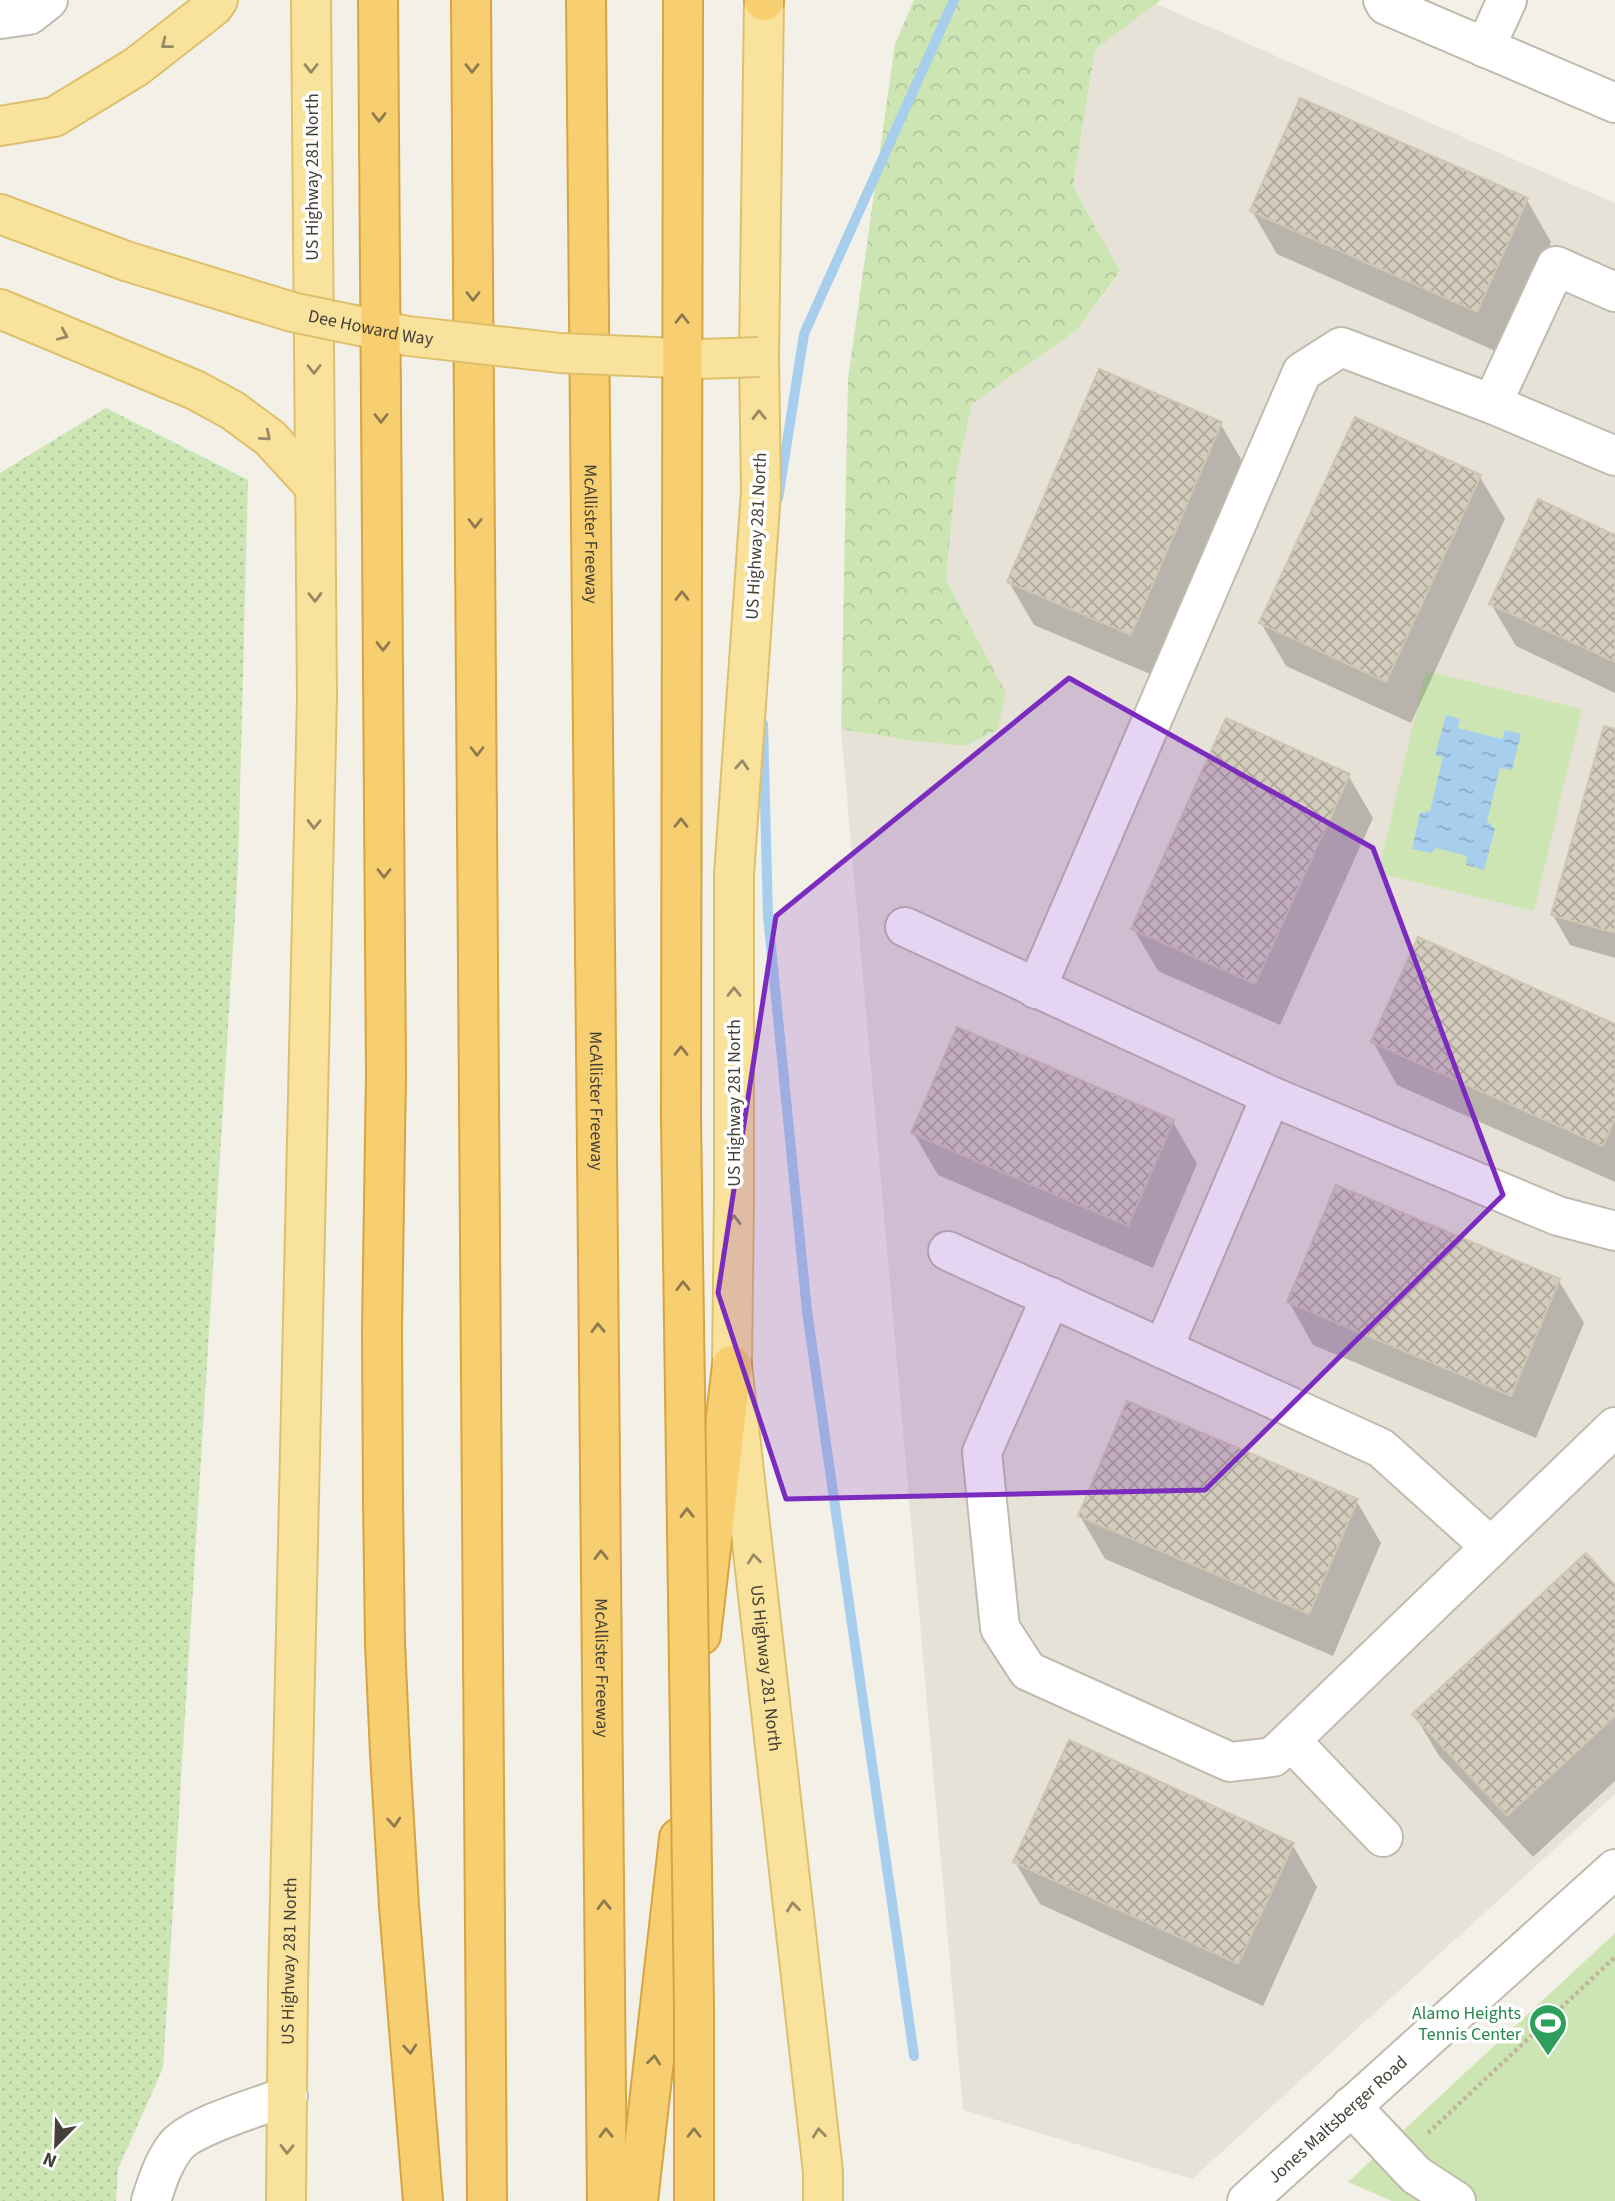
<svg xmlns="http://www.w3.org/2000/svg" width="1615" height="2201" font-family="'Source Sans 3',sans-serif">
<defs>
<pattern id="grass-dots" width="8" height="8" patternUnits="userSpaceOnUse" patternTransform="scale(1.75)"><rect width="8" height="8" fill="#cde5b3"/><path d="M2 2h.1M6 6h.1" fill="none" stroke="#b1c69b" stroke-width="1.8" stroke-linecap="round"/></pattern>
<pattern id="forest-crowns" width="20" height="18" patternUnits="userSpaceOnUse" patternTransform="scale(1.75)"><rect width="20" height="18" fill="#cde5b3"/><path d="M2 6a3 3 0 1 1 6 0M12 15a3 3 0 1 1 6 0" fill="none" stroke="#b1c69b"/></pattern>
<pattern id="water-ripples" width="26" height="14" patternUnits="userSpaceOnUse" patternTransform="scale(1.75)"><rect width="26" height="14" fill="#a8ceed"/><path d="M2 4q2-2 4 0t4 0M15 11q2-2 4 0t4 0" fill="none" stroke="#8ba9c1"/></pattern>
<pattern id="building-cross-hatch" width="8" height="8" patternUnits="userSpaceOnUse" patternTransform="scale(1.75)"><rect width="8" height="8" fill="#d4cdbe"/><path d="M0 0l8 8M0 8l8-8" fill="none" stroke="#aea89b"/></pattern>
</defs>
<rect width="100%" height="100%" fill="#f3f0e8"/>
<path fill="#e7e2d7" d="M1156 4 1615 203V1794L1192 2179 963 2110 841 729 908 740 1006 693 946 580 956 477 972 404 1077 330 1120 272 1073 187 1095 50Z"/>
<path fill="url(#grass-dots)" d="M106 408 248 480 238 867 163 2068 118 2169 116 2201H0V473Z"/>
<path fill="url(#forest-crowns)" d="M914 0H1161L1095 50 1073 187 1120 271 1077 330 972 404 956 477 946 580 1006 693 997 730 964 746 908 740 841 729 848 379 895 44Z"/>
<path fill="#cde5b3" d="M1426 671 1582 709 1534 911 1378 873Z
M1615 1933V2201H1392L1348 2182Z"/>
<path fill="url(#water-ripples)" d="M1446 715 1460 719 1458 728 1502 739 1505 730 1521 734 1512 770 1500 768 1487 821 1495 829 1484 870 1466 865 1467 856 1436 848 1431 853 1412 849 1420 813 1430 811 1443 757 1435 755Z"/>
<path fill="#0003" d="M1527 200 1551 242 1502 354 1277 254 1252 211Z
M1220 423 1245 466 1155 676 1034 625 1009 582Z
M1480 477 1505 519 1411 723 1286 666 1261 623Z
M1615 537V693L1516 646 1491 604Z
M1615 731V958L1570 945 1553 915Z
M1348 775 1373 818 1280 1025 1158 971 1133 928Z
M1615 1026V1182L1397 1085 1373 1042Z
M1173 1122 1197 1164 1153 1268 938 1175 913 1132Z
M1559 1281 1584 1323 1536 1438 1313 1345 1289 1302Z
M1356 1500 1381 1543 1333 1656 1105 1559 1080 1516Z
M1615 1587V1781L1533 1857 1439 1756 1414 1714Z
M1292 1844 1317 1887 1263 2006 1040 1904 1015 1862Z"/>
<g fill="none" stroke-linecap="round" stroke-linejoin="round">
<path stroke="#a8ceed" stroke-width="10" d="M778 499 804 334 954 0
M763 724 768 917 807 1311 914 2056"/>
</g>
<path fill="url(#building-cross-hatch)" stroke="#cfc5b2" stroke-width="2" d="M1300 98 1528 198 1477 312 1250 211Z
M1099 369 1222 422 1131 635 1007 582Z
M1355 417 1481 475 1386 682 1259 623Z
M1538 499 1615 535V662L1489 604Z
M1226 718 1350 774 1255 984 1131 929Z
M1604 726 1615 729V933L1551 915Z
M1418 937 1615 1024V1118L1603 1146 1371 1042Z
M957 1027 1174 1120 1128 1226 911 1133Z
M1336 1185 1560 1279 1511 1396 1287 1302Z
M1127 1401 1358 1499 1309 1614 1078 1516Z
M1586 1553 1615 1585V1716L1507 1816 1412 1714Z
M1069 1740 1294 1843 1238 1964 1013 1862Z"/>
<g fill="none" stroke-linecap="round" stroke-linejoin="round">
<defs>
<g id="minor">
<path d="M1383 0 1386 5 1615 103"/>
<path d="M0 19 29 15 48 0"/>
<path d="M1485 48 1507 0"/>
<path d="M1492 404 1556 266 1615 292"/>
<path d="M905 927 1271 1096 1558 1216 1615 1231"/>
<path d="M1036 989 1302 372 1341 347 1492 404 1615 456"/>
<path d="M948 1251 1381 1448 1491 1547"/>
<path d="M1051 1297 982 1452 1000 1628 1028 1671 1230 1762 1273 1757 1615 1427"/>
<path d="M1163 1349 1271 1096"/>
<path d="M1291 1741 1383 1837"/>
<path d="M1351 2106 1416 2175 1456 2201"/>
<path d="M151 2201C157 2182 163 2163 175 2147 190 2126 262 2106 288 2096"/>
<path id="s1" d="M1247 2201 1615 1869"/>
</g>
<g id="major">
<path id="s2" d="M764 0 759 357 761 491 734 875V1200L732 1365 823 2172V2201"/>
<path d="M0 126 54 117 136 67 213 7 218 0"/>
<path d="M0 214 126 261"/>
<path d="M0 309 195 390 232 410 270 438 315 487"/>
<path id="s3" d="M286 2201 288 1987 317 696 311 0"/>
</g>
<g id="highway">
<path d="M471 0 487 2201"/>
<path id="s4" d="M586 0 607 2201"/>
<path d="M764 0V1"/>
<path d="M701 1635 732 1365"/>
<path d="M390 1753 399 1906 423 2201"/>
<path d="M638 2201 679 1838"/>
</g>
</defs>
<use href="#minor" stroke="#c1bbae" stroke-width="42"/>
<use href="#major" stroke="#dec06c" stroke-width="42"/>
<use href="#highway" stroke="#d6a440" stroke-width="42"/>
<path stroke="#bfb59d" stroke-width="4.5" stroke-dasharray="3.5 3.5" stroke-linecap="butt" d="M1428 2133 1615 1957"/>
<use href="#minor" stroke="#fff" stroke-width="38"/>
<use href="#major" stroke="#f9e29c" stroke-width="38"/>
<use href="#highway" stroke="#f7cf70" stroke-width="38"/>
<defs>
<g id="major-bridge">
<path id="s5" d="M126 261 292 312 408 336 560 353 701 359 759 357"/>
</g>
<path id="highway-bridge" d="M378 0 386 1074 382 1329 383 1499 385 1643 390 1753
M683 0 681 1119 694 2008V2201"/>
</defs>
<use href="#major-bridge" stroke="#dec06c" stroke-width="42" stroke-linecap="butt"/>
<use href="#highway-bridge" stroke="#d6a440" stroke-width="42" stroke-linecap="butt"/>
<use href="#major-bridge" stroke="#f9e29c" stroke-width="38"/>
<use href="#highway-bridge" stroke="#f7cf70" stroke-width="38"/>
</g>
<defs><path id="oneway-chevron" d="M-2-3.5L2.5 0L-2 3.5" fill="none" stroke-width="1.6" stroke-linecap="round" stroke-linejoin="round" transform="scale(1.75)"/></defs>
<g stroke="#978964">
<use href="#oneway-chevron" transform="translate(166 44) rotate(142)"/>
<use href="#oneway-chevron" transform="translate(311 68) rotate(90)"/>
<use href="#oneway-chevron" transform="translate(63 335) rotate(23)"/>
<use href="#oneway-chevron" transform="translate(314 369) rotate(90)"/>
<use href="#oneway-chevron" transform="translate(759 415) rotate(-91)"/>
<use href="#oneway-chevron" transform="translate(266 436) rotate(40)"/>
<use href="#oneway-chevron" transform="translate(315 597) rotate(89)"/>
<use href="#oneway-chevron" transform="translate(742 765) rotate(-86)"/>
<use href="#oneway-chevron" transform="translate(314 824) rotate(91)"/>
<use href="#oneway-chevron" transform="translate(734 992) rotate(-90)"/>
<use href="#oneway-chevron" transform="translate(734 1220) rotate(-89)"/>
<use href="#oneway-chevron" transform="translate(754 1559) rotate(-96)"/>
<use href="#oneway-chevron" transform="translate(793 1907) rotate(-96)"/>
<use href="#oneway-chevron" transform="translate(819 2133) rotate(-96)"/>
<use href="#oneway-chevron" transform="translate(287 2149) rotate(91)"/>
</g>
<g stroke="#8d7a4e">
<use href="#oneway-chevron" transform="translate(472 68) rotate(90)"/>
<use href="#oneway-chevron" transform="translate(379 117) rotate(90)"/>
<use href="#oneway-chevron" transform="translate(473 296) rotate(90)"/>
<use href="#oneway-chevron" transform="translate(682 319) rotate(-90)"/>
<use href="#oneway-chevron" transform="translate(381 418) rotate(90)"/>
<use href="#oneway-chevron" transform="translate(475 523) rotate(90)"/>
<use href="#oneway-chevron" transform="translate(682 596) rotate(-90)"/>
<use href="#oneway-chevron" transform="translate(383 646) rotate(90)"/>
<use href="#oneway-chevron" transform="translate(477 751) rotate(90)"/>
<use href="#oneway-chevron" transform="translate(681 823) rotate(-90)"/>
<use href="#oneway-chevron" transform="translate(384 873) rotate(90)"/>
<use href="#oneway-chevron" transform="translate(681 1051) rotate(-90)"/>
<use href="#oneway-chevron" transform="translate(683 1286) rotate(-91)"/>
<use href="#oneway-chevron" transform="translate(598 1328) rotate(-91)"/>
<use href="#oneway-chevron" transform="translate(687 1513) rotate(-91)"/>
<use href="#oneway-chevron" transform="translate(601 1555) rotate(-91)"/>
<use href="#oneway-chevron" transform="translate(394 1822) rotate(86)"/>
<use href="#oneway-chevron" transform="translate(604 1905) rotate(-91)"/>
<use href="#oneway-chevron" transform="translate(410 2049) rotate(86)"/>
<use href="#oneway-chevron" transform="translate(654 2060) rotate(-84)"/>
<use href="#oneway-chevron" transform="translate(606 2133) rotate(-91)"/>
<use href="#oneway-chevron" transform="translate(694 2133) rotate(-90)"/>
</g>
<path fill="#7b2cbf" fill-opacity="0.2" stroke="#7b2cbf" stroke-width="5" stroke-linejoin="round" d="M1069 678 1373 848 1503 1195 1205 1490 786 1499 718 1293 776 916Z"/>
<defs>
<symbol id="stadium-pin" viewBox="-11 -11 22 30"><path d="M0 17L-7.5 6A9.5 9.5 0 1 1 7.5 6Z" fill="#2e9e5b" stroke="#fff"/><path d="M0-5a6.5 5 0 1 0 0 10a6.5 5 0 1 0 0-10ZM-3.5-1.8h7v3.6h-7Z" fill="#fff"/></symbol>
</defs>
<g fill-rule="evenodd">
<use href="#stadium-pin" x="1526" y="2001" width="44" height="60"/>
</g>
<g text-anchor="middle" stroke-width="7" stroke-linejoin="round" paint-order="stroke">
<g font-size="18" fill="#464137" stroke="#fff">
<text transform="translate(312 177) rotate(-90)" y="6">US Highway 281 North</text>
<text dy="6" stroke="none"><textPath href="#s5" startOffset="254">Dee Howard Way</textPath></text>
<text dy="6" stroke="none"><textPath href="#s4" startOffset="534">McAllister Freeway</textPath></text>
<text transform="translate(756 536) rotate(-87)" y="6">US Highway 281 North</text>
<text dy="6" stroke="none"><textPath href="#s4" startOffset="1101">McAllister Freeway</textPath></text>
<text transform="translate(734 1103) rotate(-90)" y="6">US Highway 281 North</text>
<text dy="6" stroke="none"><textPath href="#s4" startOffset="1668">McAllister Freeway</textPath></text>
<text dy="6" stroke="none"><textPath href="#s2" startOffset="1671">US Highway 281 North</textPath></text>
<text dy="6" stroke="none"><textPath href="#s3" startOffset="240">US Highway 281 North</textPath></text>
<text dy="6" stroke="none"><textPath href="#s1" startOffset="122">Jones Maltsberger Road</textPath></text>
</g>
<g font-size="18" fill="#27864d" stroke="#fff" text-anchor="end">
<text x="1521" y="2019">Alamo Heights<tspan x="1521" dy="21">Tennis Center</tspan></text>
</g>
</g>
<g transform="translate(56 2145) rotate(203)" stroke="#ffffff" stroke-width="5" paint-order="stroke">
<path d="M0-5L12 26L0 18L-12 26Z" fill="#464137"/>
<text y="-10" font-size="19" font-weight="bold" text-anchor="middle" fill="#464137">N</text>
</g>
</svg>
